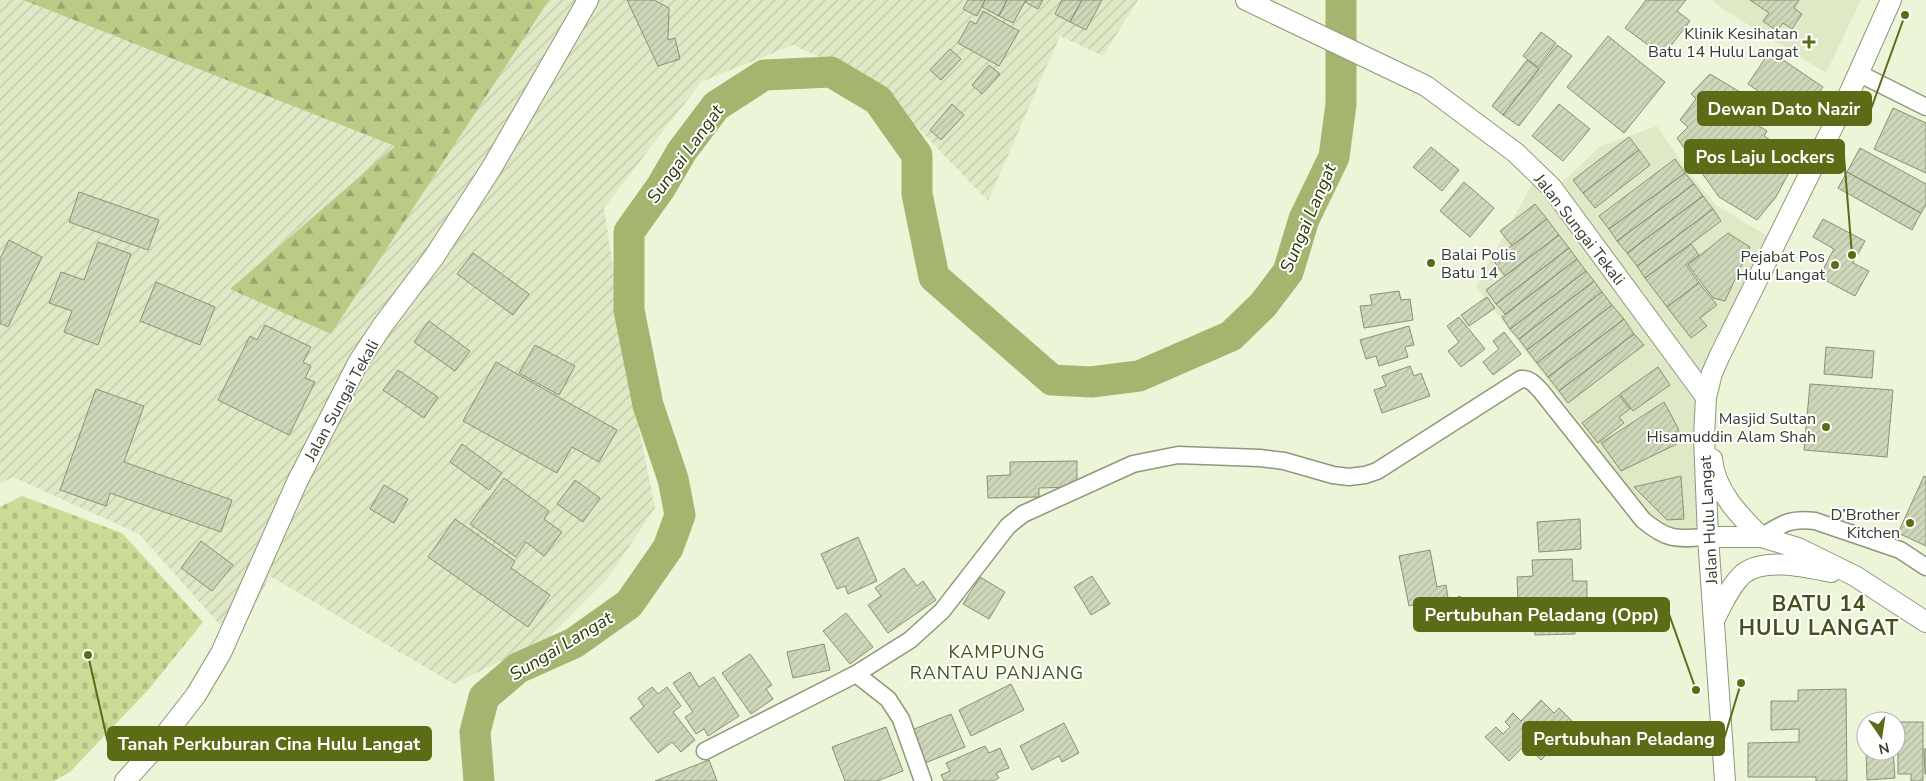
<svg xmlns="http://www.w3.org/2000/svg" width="1926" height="781" font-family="'Nunito Sans',sans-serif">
<defs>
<pattern id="industrial-furrows" width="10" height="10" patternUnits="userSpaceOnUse" patternTransform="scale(1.25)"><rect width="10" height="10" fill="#e0e9c5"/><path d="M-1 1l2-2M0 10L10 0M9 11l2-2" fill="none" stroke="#c1c9aa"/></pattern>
<pattern id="forest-firs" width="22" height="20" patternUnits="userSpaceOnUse" patternTransform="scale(1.25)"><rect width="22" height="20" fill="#bacb85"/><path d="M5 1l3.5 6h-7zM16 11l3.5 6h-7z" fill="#98a66d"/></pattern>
<pattern id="cemetery-stones" width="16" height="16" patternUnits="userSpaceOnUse" patternTransform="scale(1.25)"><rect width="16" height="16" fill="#cbdc97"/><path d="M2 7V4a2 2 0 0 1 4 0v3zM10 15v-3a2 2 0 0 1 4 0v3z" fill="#afbe82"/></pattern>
<pattern id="building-hatch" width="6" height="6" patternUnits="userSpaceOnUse" patternTransform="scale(1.25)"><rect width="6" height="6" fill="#cfd7ba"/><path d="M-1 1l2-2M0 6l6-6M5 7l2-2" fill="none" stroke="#b2b9a0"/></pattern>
</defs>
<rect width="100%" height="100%" fill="#ecf5d7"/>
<path fill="#e0e9c5" d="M1712 0H1861L1826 73 1726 11Z
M1657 126 1688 172 1716 205 1767 236 1701 371 1695 402 1698 527 1668 530 1649 515 1476 286 1532 184 1546 197 1601 146Z"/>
<path fill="url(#industrial-furrows)" d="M0 0H23L396 146 230 289 331 334 549 0H1138L1103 56 1060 36 988 201 874 82 793 45 701 82 604 208 632 394 655 508 608 578 548 638 454 684 270 576 236 643 139 534 13 477 0 484Z"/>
<path fill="url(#forest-firs)" d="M23 0H549L331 334 230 289 395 146Z"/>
<path fill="url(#cemetery-stones)" d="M22 496 122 533 203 622 149 689 70 772 54 781H0V507Z"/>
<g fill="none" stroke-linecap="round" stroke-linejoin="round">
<path stroke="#a4b570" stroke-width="31" d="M479 781 475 732 484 697 518 668 574 643 629 604 668 548 680 515 673 479 648 405 629 310V232L661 187 682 151 716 106 764 75 831 72 878 100 917 155V194L934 277 1052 380 1091 382 1139 376 1231 336 1263 305 1288 272 1304 219 1334 157 1341 104V0"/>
</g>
<path fill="url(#building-hatch)" stroke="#899075" d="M627 0H654L669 8 668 40 675 38 680 59 658 66Z
M968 0H985L977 16 963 9Z
M985 0H1007L999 16 982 7Z
M1007 0H1026L1013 23 999 16Z
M1026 0H1043L1038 9 1025 2Z
M1062 0H1082L1070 22 1055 14Z
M1082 0H1102L1086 30 1070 22Z
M1646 0H1686L1677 11 1690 21 1663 56 1625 28Z
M1750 0H1799L1794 8 1802 14 1792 29 1783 23 1777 31 1763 21 1769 13Z
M983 11 1019 31 999 66 958 43 970 21 976 24Z
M1541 32 1556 43 1538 67 1523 56Z
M1608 36 1665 82 1624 133 1567 87Z
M1557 45 1572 56 1519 126 1503 115Z
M950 49 961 59 941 80 930 70Z
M1770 51 1823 87 1800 120 1748 84Z
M1527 60 1539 69 1503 115 1492 106Z
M989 65 1000 74 982 94 972 85Z
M1710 74 1740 92 1744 105 1759 119 1756 124 1767 131 1764 136 1775 143 1771 148 1795 161 1776 197 1757 220 1719 197 1677 138 1688 127 1680 120 1696 99 1691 94Z
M952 104 964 115 941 140 930 130Z
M1559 104 1590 129 1563 161 1532 136Z
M1893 108 1926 123V173L1874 149Z
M1629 137 1639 150 1583 193 1573 180Z
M1431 147 1459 170 1442 191 1413 167Z
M1860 148 1926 184V205L1921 213 1847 172Z
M1639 150 1650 165 1595 208 1583 193Z
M1675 159 1685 173 1609 229 1599 216Z
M1847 172 1921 213 1912 230 1838 188Z
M1685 173 1694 184 1617 241 1609 229Z
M1464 182 1494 208 1470 237 1440 211Z
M1694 184 1703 196 1627 253 1617 241Z
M79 192 159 220 148 250 69 222Z
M1703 196 1713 209 1637 266 1627 253Z
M1535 204 1547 219 1512 246 1500 231Z
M1713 209 1721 221 1645 278 1637 266Z
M1547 219 1559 235 1505 276 1493 260Z
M1823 219 1865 241 1853 263 1869 271 1855 296 1819 277 1834 249 1813 237Z
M1728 233 1750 247 1725 301 1713 298 1688 265Z
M1559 235 1569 248 1496 304 1486 290Z
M9 240 42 257 8 327 0 323V259Z
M98 242 131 254 98 345 64 332 72 311 49 303 61 272 84 280Z
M1691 244 1699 255 1686 265 1699 283 1667 307 1645 278Z
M1569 248 1577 259 1505 314 1496 304Z
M473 253 529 294 513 315 457 274Z
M1577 259 1586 271 1510 329 1502 317Z
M1586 271 1594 281 1519 339 1510 329Z
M1594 281 1602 292 1527 350 1519 339Z
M156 282 215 307 200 345 140 321Z
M1699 283 1717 305 1700 318 1707 326 1691 338 1667 307Z
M1399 291 1401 300 1410 299 1413 320 1364 328 1360 306 1372 305 1370 295Z
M1602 292 1612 305 1537 363 1527 350Z
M1487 297 1495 308 1469 326 1461 315Z
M1612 305 1624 319 1548 377 1537 363Z
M1459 317 1485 349 1461 367 1448 351 1459 342 1447 326Z
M1624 319 1634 334 1559 391 1548 377Z
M429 321 470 351 455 371 414 342Z
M265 325 311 347 303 362 311 366 305 378 315 382 289 435 218 400 250 336 257 340Z
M1409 326 1414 345 1405 347 1408 357 1379 366 1376 356 1366 359 1360 340Z
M1504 332 1521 354 1493 375 1483 362 1499 349 1493 341Z
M1634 334 1644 345 1568 403 1559 391Z
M535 345 575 366 559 395 519 373Z
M1826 347 1874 351 1872 378 1824 374Z
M496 362 617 430 599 462 572 447 557 473 463 421Z
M1410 366 1414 376 1421 373 1430 396 1382 413 1374 390 1386 386 1382 376Z
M1658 367 1670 385 1633 411 1620 394Z
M398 370 438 397 424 418 383 390Z
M1810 384 1893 390 1887 457 1804 450Z
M96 389 144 406 124 462 232 500 221 532 110 493 106 506 60 490Z
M1619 395 1630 409 1619 417 1624 423 1598 443 1582 423Z
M1664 402 1678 428 1681 442 1621 471 1601 443Z
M462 444 502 473 489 490 450 462Z
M1077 461V487L1039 488V497L988 498 987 476 1010 475V462Z
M1681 476 1684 519 1667 520 1634 487Z
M1924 476 1926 477V546L1898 533Z
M504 478 549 511 544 519 562 532 544 556 526 542 516 557 470 524Z
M575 480 600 498 583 522 557 504Z
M384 485 408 499 394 523 370 509Z
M455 519 515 561 511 568 550 595 528 627 428 557Z
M1580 519 1581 549 1539 552 1537 522Z
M858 537 877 581 848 594 845 586 837 589 821 554Z
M201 541 233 565 212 591 181 568Z
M1430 550 1437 587 1446 585 1448 598 1409 606 1399 556Z
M1572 559 1573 581H1587V606H1574L1575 634 1535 635 1534 623 1485 625 1484 602 1518 601 1517 577 1533 576 1532 560Z
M904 568 917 586 923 581 936 600 888 633 868 605 881 596 875 588Z
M1092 576 1110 604 1091 615 1074 587Z
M980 577 1005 592 989 619 963 604Z
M1460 596 1468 611 1423 632 1416 616Z
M846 613 873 647 850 664 823 631Z
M824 644 830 670 793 678 787 652Z
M750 654 772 685 766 689 773 699 751 714 722 673Z
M690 672 699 687 714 677 739 716 708 736 704 729 696 734 685 717 693 712 673 683Z
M1011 684 1024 710 971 736 959 710Z
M652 687 658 694 667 687 681 706 673 712 695 740 681 752 672 742 658 753 630 718 644 707 638 698Z
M1846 689 1847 781H1816V777H1748V743L1799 742V729L1771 730V701H1798V690Z
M1541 700 1554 713 1559 708 1580 729 1570 739 1566 734 1541 760 1526 744 1509 761 1485 737 1496 727 1503 734 1510 727 1505 722 1513 713 1521 721Z
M951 714 965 747 925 763 912 730Z
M1898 722H1923V781H1911V774H1898Z
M1064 723 1079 753 1062 762 1059 756 1032 770 1020 746Z
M886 727 903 771 877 781H845L832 747Z
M985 746 989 753 1000 748 1009 768 996 773 999 778 993 781H944L941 775 950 771 946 763Z
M1924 749H1926V774H1925Z
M1866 751H1893L1895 778 1867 780Z
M709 760 717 781H655Z"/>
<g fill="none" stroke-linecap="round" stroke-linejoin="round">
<defs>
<path id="minor" d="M1858 73 1926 107
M1761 537C1782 524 1789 518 1815 521L1900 550 1926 567
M856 674 888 699 901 719 923 781
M705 751 856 674 910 640 942 611 1008 526 1023 514 1133 464 1178 455 1260 458 1284 461 1333 475 1349 477 1365 475 1377 471 1521 379C1530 378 1535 385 1541 391L1643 520C1668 541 1677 539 1708 537"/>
<path id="tertiary" d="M1246 0 1426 86 1516 153 1552 188 1706 397
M1712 459C1715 491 1739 515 1761 537
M1708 537H1761L1798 548 1855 576 1926 622
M1714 620C1722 605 1730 586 1743 574 1764 557 1806 567 1831 572
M125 781 154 749 196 695 221 653 297 482 359 361 383 325 434 257 491 169 588 0
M1725 781 1708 537 1704 437 1706 397 1712 373 1720 355 1850 92 1891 0"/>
</defs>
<use href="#minor" stroke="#90977c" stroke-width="19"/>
<use href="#tertiary" stroke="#90977c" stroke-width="22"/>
<use href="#minor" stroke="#fff" stroke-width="16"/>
<use href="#tertiary" stroke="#fff" stroke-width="20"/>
</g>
<g fill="#5c6b15" stroke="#fff" stroke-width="2">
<path d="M1806.5 34.5h5v5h5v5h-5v5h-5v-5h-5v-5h5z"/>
<circle cx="1431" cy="263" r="5"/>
<circle cx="1835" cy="265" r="5"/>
<circle cx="1826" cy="427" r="5"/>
<circle cx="1910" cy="523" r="5"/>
</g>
<g text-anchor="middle" stroke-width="4" stroke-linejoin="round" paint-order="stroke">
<g font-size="16" fill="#373a2f" stroke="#fff" text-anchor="end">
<text x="1798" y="39">Klinik Kesihatan<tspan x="1798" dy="18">Batu 14 Hulu Langat</tspan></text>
<text x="1441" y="260" text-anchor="start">Balai Polis<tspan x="1441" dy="18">Batu 14</tspan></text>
<text x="1825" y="262">Pejabat Pos<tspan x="1825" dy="18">Hulu Langat</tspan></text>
<text x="1816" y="424">Masjid Sultan<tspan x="1816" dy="18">Hisamuddin Alam Shah</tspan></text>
<text x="1900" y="520">D’Brother<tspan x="1900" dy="18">Kitchen</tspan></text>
</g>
<g font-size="16" fill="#373a2f" stroke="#fff">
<text transform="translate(1580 229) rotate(52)" y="6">Jalan Sungai Tekali</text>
<text transform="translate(341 400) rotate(-61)" y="6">Jalan Sungai Tekali</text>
<text transform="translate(1708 520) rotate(-93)" y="6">Jalan Hulu Langat</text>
</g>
<g font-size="18" font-style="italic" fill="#2f3802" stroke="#fff">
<text transform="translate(685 154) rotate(-54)" y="6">Sungai Langat</text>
<text transform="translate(1308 218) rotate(-67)" y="6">Sungai Langat</text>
<text transform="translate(561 646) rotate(-31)" y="6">Sungai Langat</text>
</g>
<g font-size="18" letter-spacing="1" fill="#455118" stroke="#fff">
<text x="997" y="658">KAMPUNG<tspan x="997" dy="21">RANTAU PANJANG</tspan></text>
</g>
<g font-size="21" font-weight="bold" letter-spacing="1" fill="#455118" stroke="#fff">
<text x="1819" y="611">BATU 14<tspan x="1819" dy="24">HULU LANGAT</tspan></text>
</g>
</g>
<path fill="none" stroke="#5c6b15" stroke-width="2" d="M1905 15L1871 109M1852 255L1844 156M1696 690L1669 614M1741 683L1724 739M88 655L108 743"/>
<g fill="#5c6b15" stroke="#fff" stroke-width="2">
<circle cx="1905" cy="15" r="5"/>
<circle cx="1852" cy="255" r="5"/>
<circle cx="1696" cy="690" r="5"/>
<circle cx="1741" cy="683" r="5"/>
<circle cx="88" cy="655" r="5"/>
</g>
<g fill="#5c6b15" stroke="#5c6b15" stroke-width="2">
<rect x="1698" y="92" width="173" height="33" rx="5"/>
<rect x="1685" y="140" width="159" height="33" rx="5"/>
<rect x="1414" y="598" width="255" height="33" rx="5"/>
<rect x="1523" y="722" width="201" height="33" rx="5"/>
<rect x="108" y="727" width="323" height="33" rx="5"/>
</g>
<g font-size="18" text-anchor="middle" font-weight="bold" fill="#fff">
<text x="1784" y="115">Dewan Dato Nazir</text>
<text x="1765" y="163">Pos Laju Lockers</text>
<text x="1542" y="621">Pertubuhan Peladang (Opp)</text>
<text x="1624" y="745">Pertubuhan Peladang</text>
<text x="269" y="750">Tanah Perkuburan Cina Hulu Langat</text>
</g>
<g transform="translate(1881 736) rotate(167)"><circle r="24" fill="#ffffff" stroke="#afb0ac"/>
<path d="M0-4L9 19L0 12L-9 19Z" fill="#5c6b15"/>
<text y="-8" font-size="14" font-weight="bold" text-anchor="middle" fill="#373a2f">N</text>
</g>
</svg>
